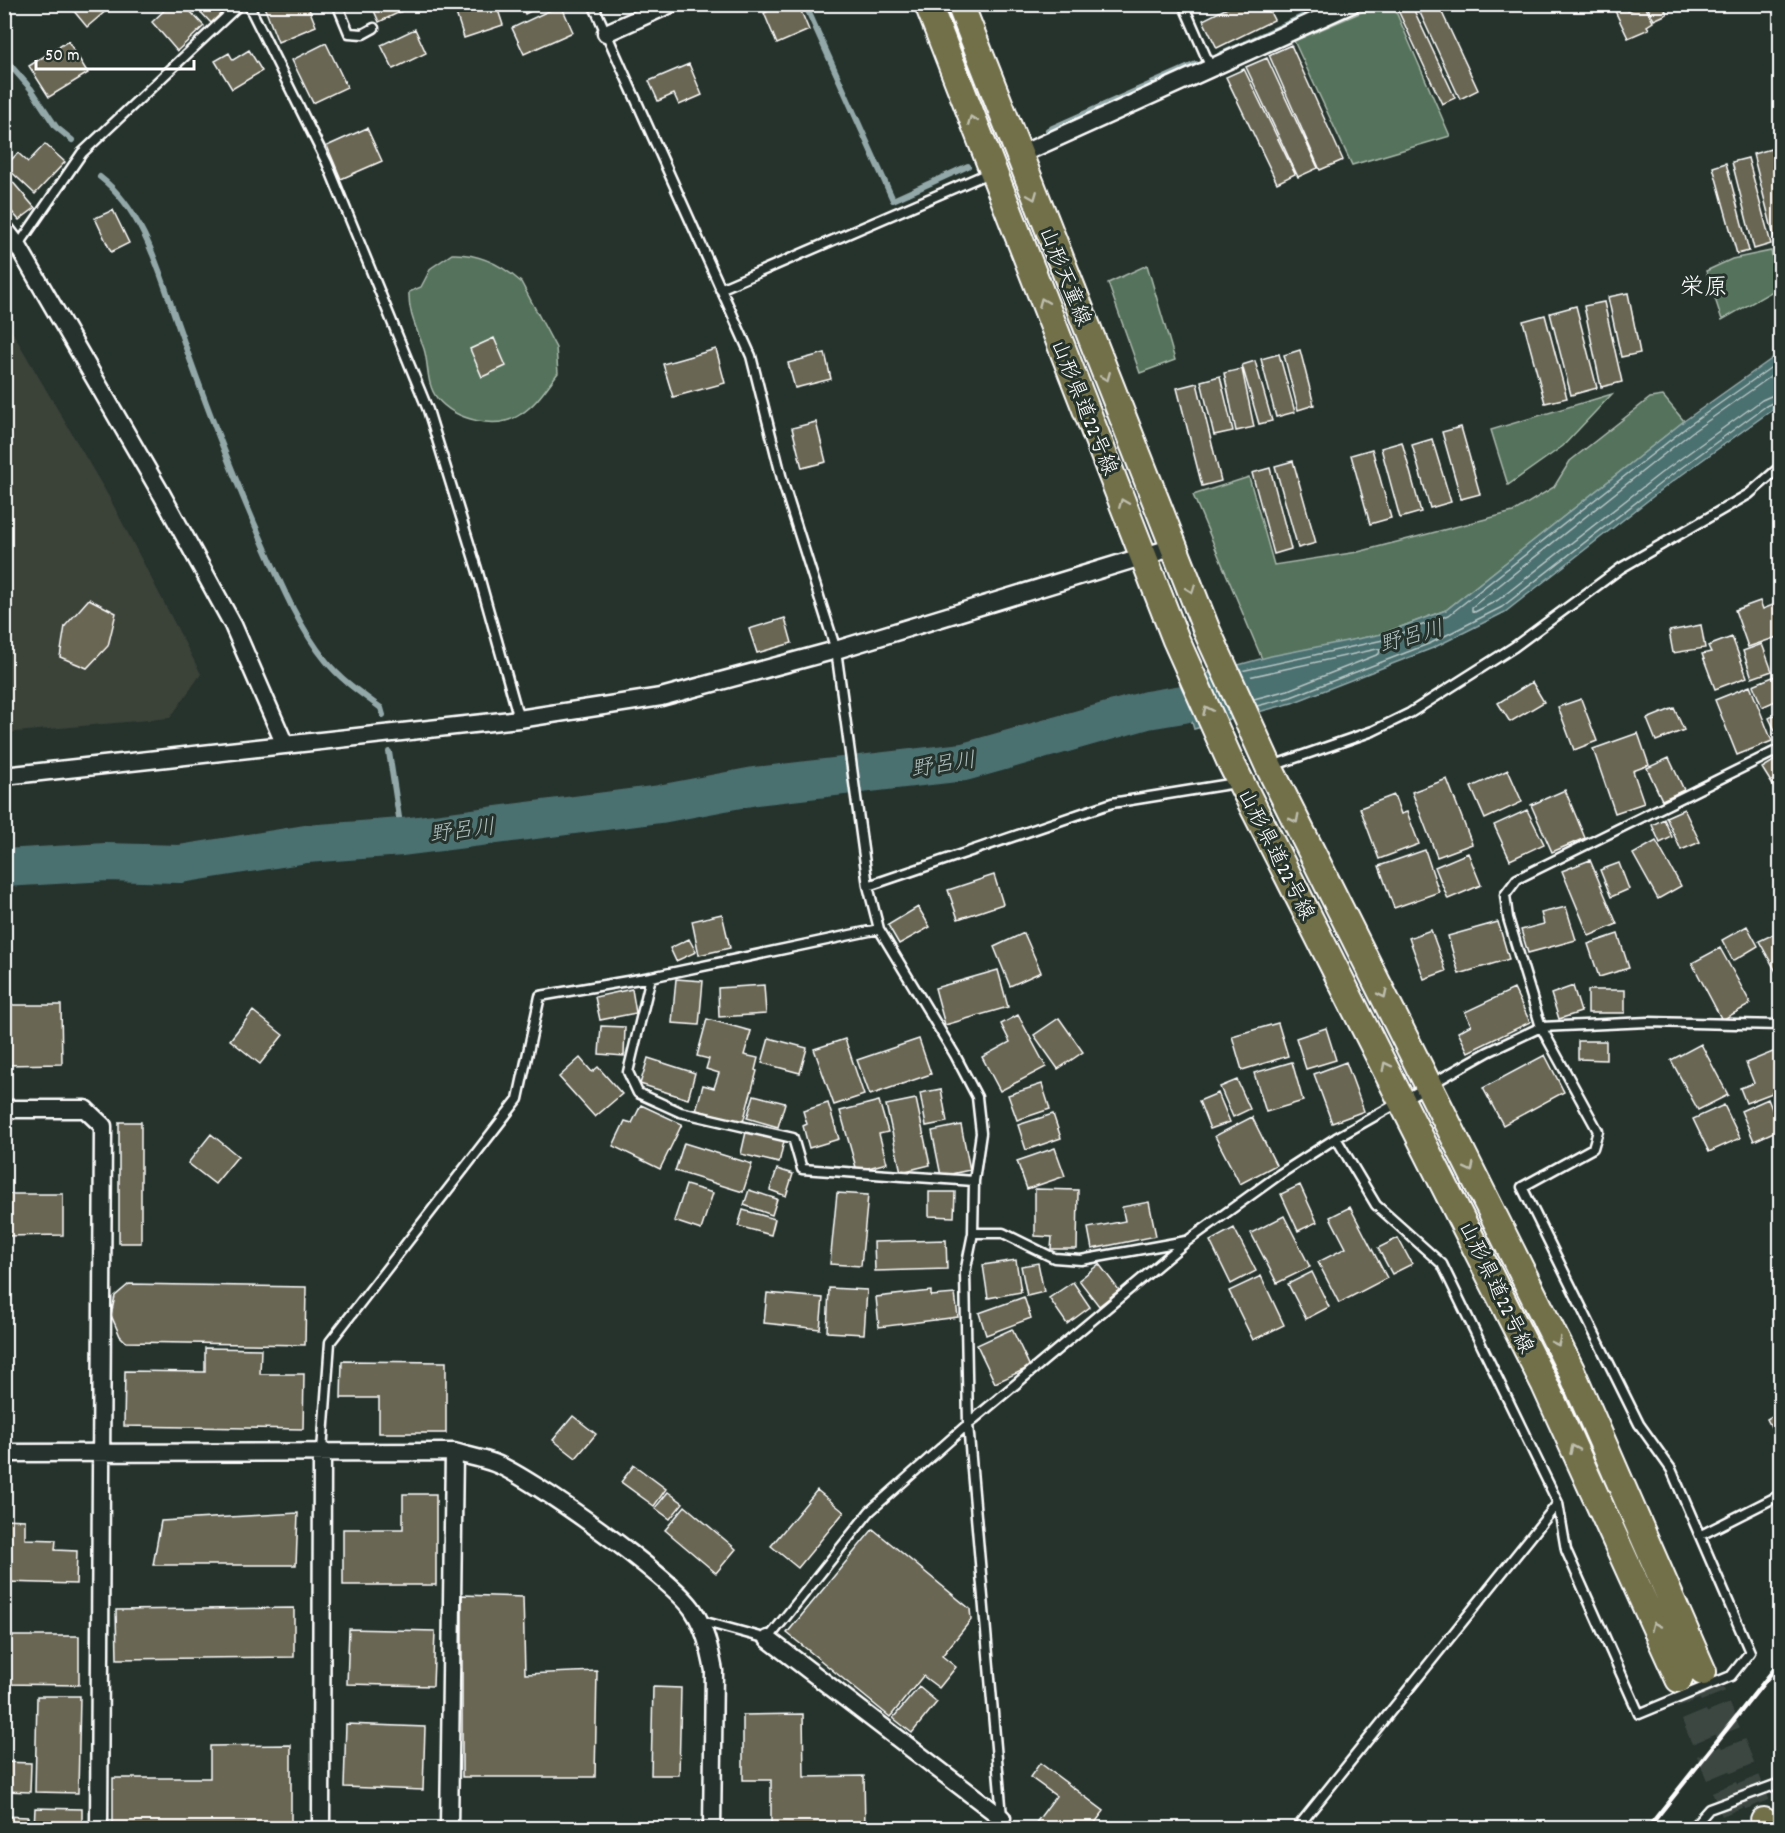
<svg xmlns="http://www.w3.org/2000/svg" width="1785" height="1833" font-family="Dekko,'Klee One',sans-serif">
<rect width="100%" height="100%" fill="#26332d"/>
<filter id="ink" filterUnits="userSpaceOnUse"><feTurbulence type="fractalNoise" baseFrequency=".0167" numOctaves="2"/><feDisplacementMap in="SourceGraphic" scale="12" xChannelSelector="R" yChannelSelector="G"/><feConvolveMatrix kernelMatrix="1 2 1 2 8 2 1 2 1" color-interpolation-filters="sRGB"/></filter>
<g filter="url(#ink)">
<path fill="#3a4238" d="M4 318 109 497 201 674 170 718 5 733Z"/>
<path fill="#55735b" stroke="#aab9ad" stroke-width="1.5" d="M1378 5H1393L1450 136 1352 165 1294 41Z
M1771 251 1780 287 1722 320 1706 271 1732 259Z
M452 254C479 253 502 265 521 282L556 348 558 373C547 387 537 404 521 414 497 431 455 420 437 398 426 384 429 365 424 349 417 329 408 313 409 292L421 287 431 268Z
M1147 265 1175 360 1140 373 1108 283Z
M1612 394 1563 446 1508 485 1491 430Z
M1663 396 1684 421 1446 610 1382 634 1262 659 1193 495 1249 477 1274 565 1358 552 1513 512 1554 487 1570 461 1650 398Z"/>
<path fill="#4b706f" stroke="#93a9a9" stroke-width="1.5" d="M1780 353V404L1669 484 1505 612 1433 648 1292 703 1194 729 1180 681 1271 656 1382 634 1446 610 1684 421Z"/>
<g fill="none" stroke-linecap="round" stroke-linejoin="round">
<path stroke="#b7c6c5" stroke-width="1.5" d="M1780 370 1692 432 1472 607V611L1475 612 1498 600 1661 473 1762 400 1780 392
M1241 671 1383 640 1449 615 1688 426 1780 361
M1244 678 1377 649 1380 650 1379 654 1288 690 1254 699
M1257 706 1291 697 1431 643 1502 607 1666 479 1766 406 1780 399"/>
<path stroke="#93a9a9" stroke-width="6" d="M805 4 893 200 968 166
M1220 55 1330 4
M4 58 31 89 56 127 72 140
M1048 130 1196 64
M100 177C145 212 161 277 179 328 204 400 231 471 262 541 280 582 298 626 326 661 341 680 362 694 381 708L383 715
M389 752 402 837"/>
<path stroke="#4b706f" stroke-width="38" d="M4 868 106 862 180 864 306 844 402 837 660 804 755 786 964 762 1147 710 1183 704 1236 688"/>
</g>
<path fill="#696652" stroke="#fff" stroke-width="1.5" d="M68 4H114L87 27Z
M171 4H197L190 11 204 26 177 51 152 22Z
M201 4H231L211 23 197 8Z
M263 4H307L316 26 278 42Z
M371 4H412L413 6 379 22Z
M453 4H496L503 25 464 38Z
M521 4H545L525 14Z
M784 4H798L809 30 777 44 764 13Z
M1235 4 1241 8 1244 4H1266L1274 20 1217 48 1203 20Z
M1395 4H1411L1455 98 1442 104Z
M1416 4H1438L1478 90 1460 99Z
M1644 4 1653 22 1647 26 1649 29 1628 38 1615 11 1625 6 1628 11Z
M1646 4H1663L1667 14 1654 20Z
M561 5 573 32 524 54 512 28Z
M415 29 426 53 393 69 381 45Z
M68 41 88 73 49 97 29 66Z
M326 43 347 87 313 103 292 60Z
M1291 45 1343 160 1320 170 1269 55Z
M249 50 262 71 232 89 215 61 229 53 233 60Z
M1267 58 1318 168 1298 177 1246 67Z
M689 64 702 95 679 105 674 94 658 101 649 81Z
M1244 69 1295 174 1277 183 1226 77Z
M367 128 382 161 341 179 327 146Z
M45 144 65 162 35 194 5 166 18 153 28 162Z
M1771 149 1780 186V261L1753 154Z
M1748 158 1771 244 1754 249 1732 162Z
M1726 163 1749 251 1737 254 1713 167Z
M4 172 35 208 19 220 4 203Z
M113 210 129 243 111 252 95 218Z
M1628 293 1640 353 1621 357 1608 297Z
M1604 302 1622 382 1601 387 1584 306Z
M1576 306 1597 388 1571 395 1550 313Z
M1545 315 1567 398 1545 403 1523 321Z
M494 338 506 366 482 377 470 349Z
M716 349 725 383 673 397 663 364Z
M1300 350 1314 405 1298 410 1284 355Z
M825 353 831 379 795 388 788 363Z
M1279 354 1295 412 1276 417 1261 359Z
M1255 361 1272 421 1259 424 1242 365Z
M1242 369 1254 427 1236 431 1224 373Z
M1220 376 1233 431 1214 435 1201 381Z
M1197 383 1221 481 1202 486 1177 388Z
M816 422 826 462 802 468 792 428Z
M1461 427 1480 494 1461 499 1442 432Z
M1432 439 1451 502 1430 508 1412 445Z
M1402 442 1421 512 1400 518 1381 448Z
M1372 449 1391 518 1370 524 1351 455Z
M1293 461 1316 543 1298 548 1275 466Z
M1270 468 1291 549 1274 554 1252 473Z
M89 599 116 613 108 646 87 668 60 657 65 626Z
M1760 601 1763 609 1780 602V636L1748 647 1735 610Z
M785 618 792 643 757 653 749 629Z
M1701 625 1705 648 1673 653 1669 631Z
M1732 637 1747 677 1715 689 1702 654 1711 652 1708 646Z
M1762 644 1772 671 1752 678 1743 651Z
M1780 674V699L1762 707 1753 685Z
M1532 682 1544 702 1510 722 1498 703Z
M1750 686 1772 741 1737 755 1715 700Z
M1581 699 1597 741 1574 750 1558 707Z
M1674 708 1684 730 1656 741 1647 719Z
M1780 712V741L1769 718Z
M1638 733 1649 765 1633 771 1644 803 1615 813 1593 749Z
M1780 757V790L1777 792 1762 768Z
M1669 758 1684 790 1662 800 1647 768Z
M1508 770 1522 802 1485 819 1471 787Z
M1447 779 1472 844 1437 857 1412 792Z
M1565 790 1585 838 1552 852 1531 805Z
M1394 795 1401 814 1407 812 1419 844 1379 859 1360 808Z
M1684 809 1700 842 1681 850 1666 817Z
M1527 810 1544 844 1510 860 1494 825Z
M1664 819 1672 837 1660 843 1652 825Z
M1656 841 1681 886 1658 899 1633 854Z
M1425 850 1439 892 1394 908 1379 866Z
M1468 853 1481 885 1448 899 1435 867Z
M1590 860 1617 924 1589 936 1562 871Z
M1619 863 1629 889 1611 897 1600 870Z
M994 875 1003 904 958 919 948 890Z
M918 907 930 927 899 944 888 925Z
M1566 907 1576 940 1528 953 1521 930 1544 924 1541 913Z
M722 914 730 948 699 955 692 921Z
M1498 922 1509 959 1459 974 1448 936Z
M1747 926 1758 946 1733 961 1722 940Z
M1431 930 1446 971 1424 979 1409 938Z
M1778 932 1780 937V974L1778 975 1759 941Z
M1024 933 1041 972 1010 986 994 947Z
M1618 934 1629 968 1599 977 1588 944Z
M689 939 696 952 676 961 670 948Z
M1720 948 1751 1004 1722 1020 1692 963Z
M998 970 1008 1007 945 1025 935 988Z
M676 979 703 981 699 1025 672 1023Z
M764 985 766 1014 719 1017 718 988Z
M1573 986 1581 1012 1559 1019 1551 994Z
M632 989 636 1013 600 1020 595 997Z
M1514 989 1530 1022 1468 1052 1458 1032 1471 1025 1465 1012Z
M1588 990H1625V1013H1588Z
M4 1005H61L62 1064 4 1065Z
M253 1011 283 1035 260 1064 230 1040Z
M1018 1015 1046 1067 1000 1091 982 1057 1010 1042 1001 1024Z
M1059 1018 1083 1052 1058 1069 1034 1035Z
M707 1019 751 1031 744 1055 758 1058 755 1070 757 1071 743 1122 696 1110 703 1085 714 1088 719 1073 706 1069 709 1059 697 1056Z
M1278 1023 1288 1056 1242 1070 1232 1036Z
M601 1026 625 1027 624 1056 599 1054Z
M1326 1028 1336 1060 1306 1069 1296 1038Z
M769 1038 807 1048 800 1073 762 1063Z
M845 1039 864 1095 834 1105 814 1049Z
M919 1039 931 1074 870 1095 857 1060Z
M1578 1041H1606V1060L1578 1059Z
M1701 1044 1728 1095 1698 1110 1671 1060Z
M1780 1049V1090L1746 1103 1740 1088 1754 1083 1746 1063Z
M1545 1055 1564 1092 1503 1125 1483 1088Z
M580 1058 592 1072 598 1067 622 1094 595 1117 559 1077Z
M648 1058 695 1073 688 1099 640 1084Z
M1292 1062 1303 1101 1266 1112 1254 1073Z
M1346 1062 1364 1111 1332 1123 1314 1074Z
M1237 1080 1250 1109 1233 1117 1220 1087Z
M1042 1084 1050 1109 1017 1120 1008 1095Z
M941 1089 947 1122 926 1126 920 1093Z
M1218 1093 1230 1122 1210 1129 1199 1101Z
M754 1095 785 1103 778 1127 747 1118Z
M916 1099 930 1165 901 1172 886 1105Z
M1768 1099 1780 1129 1754 1141 1741 1111Z
M879 1101 888 1132 879 1134 887 1163 857 1171 840 1111Z
M828 1103 839 1139 809 1148 803 1126 807 1124 803 1111Z
M641 1105 682 1124 660 1169 613 1146 625 1121 632 1123Z
M1724 1105 1740 1138 1709 1152 1693 1119Z
M1053 1114 1061 1138 1026 1150 1018 1125Z
M1252 1117 1276 1165 1240 1184 1215 1136Z
M119 1122H141V1243H119Z
M961 1125 970 1170 941 1176 932 1131Z
M746 1132 784 1141 779 1163 741 1154Z
M211 1134 238 1156 215 1184 188 1163Z
M684 1143 752 1164 743 1192 675 1171Z
M1055 1148 1065 1176 1027 1189 1017 1161Z
M777 1169 793 1174 786 1196 770 1190Z
M686 1185 713 1193 701 1230 674 1221Z
M1300 1185 1317 1222 1298 1231 1281 1194Z
M1035 1189 1078 1190 1077 1249H1051L1052 1237 1035 1236Z
M749 1190 777 1199 772 1215 744 1205Z
M929 1192H955L954 1217 929 1216Z
M837 1193 868 1195 861 1266 830 1264Z
M4 1194H63V1235L4 1236Z
M1149 1202 1156 1236 1092 1249 1088 1228 1125 1221 1122 1207Z
M1350 1207 1387 1278 1339 1303 1318 1262 1346 1248 1330 1217Z
M743 1210 775 1219 771 1235 738 1226Z
M1284 1216 1310 1267 1277 1283 1251 1233Z
M1234 1228 1256 1271 1231 1284 1210 1241Z
M1398 1238 1412 1264 1392 1274 1378 1248Z
M946 1240 947 1269 875 1271 874 1242Z
M1016 1260 1021 1292 988 1298 983 1265Z
M1038 1263 1044 1292 1027 1296 1021 1266Z
M1099 1264 1119 1290 1099 1306 1079 1280Z
M1312 1272 1329 1307 1306 1319 1288 1284Z
M1261 1276 1284 1325 1253 1340 1229 1291Z
M1073 1282 1090 1307 1067 1324 1049 1298Z
M129 1284 306 1287 305 1345 126 1342 120 1336 111 1315 115 1296Z
M829 1288 867 1290 864 1334 827 1332Z
M931 1291V1296L955 1294 958 1317 879 1327 876 1297Z
M767 1293 823 1298 820 1329 764 1323Z
M1024 1297 1031 1318 986 1335 979 1313Z
M1012 1329 1030 1367 995 1383 977 1345Z
M205 1348 261 1349 260 1374H304L303 1429 124 1426 125 1371 205 1372Z
M342 1361 446 1362V1433H379V1398H341Z
M1780 1411V1444L1767 1419Z
M573 1416 596 1434 576 1458 553 1440Z
M634 1465 666 1489 654 1506 621 1482Z
M817 1490 844 1512 798 1568 771 1546Z
M668 1492 683 1503 670 1519 655 1508Z
M403 1494H436V1585H343V1529H403Z
M685 1506 736 1549 716 1573 665 1530Z
M298 1513 296 1565H153L161 1521Z
M4 1519 25 1520V1539L56 1540 55 1550 77 1551 76 1584 4 1582Z
M873 1529 970 1609 971 1620 942 1656 956 1667 939 1688 923 1676 890 1717 787 1633Z
M462 1595 523 1597 525 1674 597 1671 595 1777H462Z
M294 1608V1657L117 1659 116 1610Z
M349 1629 435 1631 433 1686 347 1684Z
M4 1636H79V1685L4 1684Z
M653 1687 681 1688 679 1775H651Z
M919 1687 937 1702 912 1733 893 1718Z
M37 1696H80L78 1793 35 1792Z
M803 1714 804 1777 864 1776 865 1828H771V1780H743V1715Z
M346 1724 425 1727 423 1790 344 1787Z
M291 1745V1828H113V1778H210V1746Z
M4 1762 31 1763 30 1792 4 1791Z
M1040 1763 1104 1811 1091 1828H1032L1056 1796 1030 1777Z
M35 1808 82 1809V1828H34Z
M4 1816 28 1817V1828H4Z"/>
<g fill="none" stroke-linecap="round" stroke-linejoin="round">
<path stroke="#3c4742" stroke-width="26" stroke-dasharray="26 13" stroke-linecap="butt" d="M1703 1672 1764 1821
M1679 1679 1741 1828"/>
<defs>
<path id="lane" d="M248 4 327 163 428 410 477 569 519 719
M337 4 349 33 363 34 374 28
M593 4 751 356 783 483 836 650 868 886 879 929 955 1055 977 1097 981 1133 974 1181 973 1233 965 1273 968 1424 1003 1828
M1183 4 1211 68
M18 246 82 153 240 4
M720 289 991 172
M1780 749 1517 879 1505 895 1508 918 1541 1027 1648 1022 1780 1025
M1272 766 1373 731 1410 713 1514 647 1621 568 1749 494 1780 467
M868 886 1112 803 1236 783
M651 977 628 1072 638 1093 680 1112 793 1138 802 1169 974 1181
M973 1233H1003L1054 1258 1081 1260 1186 1241
M322 1451 330 1342 518 1099 540 996 651 977 879 929
M1701 1535 1780 1495
M698 1620 768 1639 870 1511 968 1424 1187 1241 1280 1174 1336 1138 1488 1052 1541 1027 1598 1131 1593 1148 1522 1187 1639 1424 1671 1469 1750 1652 1731 1676 1639 1714 1566 1550 1558 1503 1442 1264 1376 1205 1336 1138
M1297 1828 1558 1503
M1692 1828 1709 1809 1780 1783"/>
<path id="street" d="M606 33 671 4
M1017 156 1352 4
M4 228 18 246 162 495 233 625 285 745
M4 776 519 719 661 697 836 650 1174 547
M4 1109H85L103 1126 99 1828
M4 1453 454 1452C467 1456 481 1458 494 1463 530 1476 673 1579 693 1610 705 1628 710 1650 714 1671L712 1828
M768 1639 1002 1818
M321 1828 322 1451
M449 1828 454 1452"/>
<path id="primary" d="M928 4 1176 640 1231 763 1545 1385 1679 1679
M960 4 1207 631 1269 767 1571 1370 1703 1672
M1764 1821 1766 1828"/>
</defs>
<use href="#lane" stroke="#fff" stroke-width="13"/>
<use href="#street" stroke="#fff" stroke-width="21"/>
<use href="#primary" stroke="#fff" stroke-width="30"/>
<use href="#lane" stroke="#26332d" stroke-width="8"/>
<use href="#street" stroke="#26332d" stroke-width="16"/>
<use href="#primary" stroke="#716f4a" stroke-width="26"/>
<path stroke="#fff" stroke-width="4.5" d="M1648 1828 1780 1662"/>
</g>
<defs><path id="oneway-chevron" d="M-2-3.5L2.5 0L-2 3.5" fill="none" stroke-width="1.6" stroke-linecap="round" stroke-linejoin="round" transform="scale(1.5)"/></defs>
<g stroke="#bfbeae">
<use href="#oneway-chevron" transform="translate(972 120) rotate(-111)"/>
<use href="#oneway-chevron" transform="translate(1033 196) rotate(68)"/>
<use href="#oneway-chevron" transform="translate(1043 302) rotate(-112)"/>
<use href="#oneway-chevron" transform="translate(1106 377) rotate(68)"/>
<use href="#oneway-chevron" transform="translate(1123 503) rotate(-112)"/>
<use href="#oneway-chevron" transform="translate(1191 589) rotate(69)"/>
<use href="#oneway-chevron" transform="translate(1207 710) rotate(-114)"/>
<use href="#oneway-chevron" transform="translate(1295 819) rotate(63)"/>
<use href="#oneway-chevron" transform="translate(1383 994) rotate(64)"/>
<use href="#oneway-chevron" transform="translate(1386 1066) rotate(-117)"/>
<use href="#oneway-chevron" transform="translate(1470 1168) rotate(63)"/>
<use href="#oneway-chevron" transform="translate(1557 1342) rotate(63)"/>
<use href="#oneway-chevron" transform="translate(1574 1449) rotate(-114)"/>
<use href="#oneway-chevron" transform="translate(1655 1626) rotate(-114)"/>
</g>
</g>
<g text-anchor="middle" stroke-width="6" stroke-linejoin="round" paint-order="stroke">
<g font-size="21" fill="#fff" stroke="#26332d">
<text transform="translate(1066 276) rotate(68)" y="7">山形天童線</text>
<text transform="translate(1085 407) rotate(68)" y="7">山形県道22号線</text>
<text transform="translate(1277 854) rotate(63)" y="7">山形県道22号線</text>
<text transform="translate(1497 1287) rotate(64)" y="7">山形県道22号線</text>
</g>
<g font-size="22" font-style="italic" fill="#aebfbe" stroke="#26332d">
<text transform="translate(1411 635) rotate(-16)" y="8">野呂川</text>
<text transform="translate(943 763) rotate(-9)" y="8">野呂川</text>
<text transform="translate(462 829) rotate(-7)" y="8">野呂川</text>
</g>
<g font-size="24" fill="#fff" stroke="#26332d">
<text x="1704" y="294">栄原</text>
</g>
</g>
<rect width="1785" height="1833" fill="none" stroke="#26332d" stroke-width="24"/>
<rect x="12" y="12" width="1761" height="1809" fill="none" stroke="#fff" stroke-width="2" filter="url(#ink)"/>
<path d="M36 60v9h158v-9" fill="none" stroke="#ffffff" stroke-width="3"/>
<text x="45" y="60" font-size="18" fill="#ffffff" stroke="#26332d" stroke-width="4.5" paint-order="stroke">50 m</text>
</svg>
